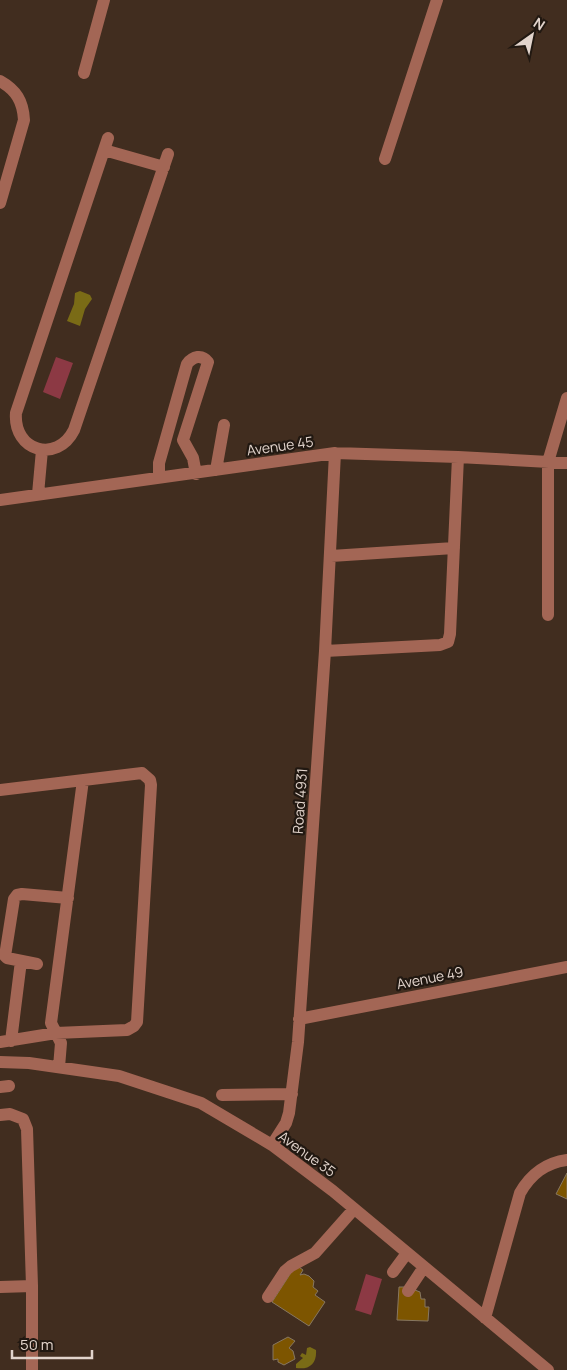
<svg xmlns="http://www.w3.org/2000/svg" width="567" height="1370" font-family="Manrope,sans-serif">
<rect width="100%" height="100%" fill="#412d1f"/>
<path fill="#8c3944" d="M56 357 73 363 60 399 43 392Z
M366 1274 382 1279 371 1315 355 1310Z"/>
<path fill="#7a6b16" d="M80 291 90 295 92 299 85 309 80 326 67 321 74 304 75 293Z
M310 1347 316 1350C317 1363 310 1370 296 1368V1364L303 1358 300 1356 302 1353 306 1355 307 1348Z"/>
<path fill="#7d5500" stroke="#877761" d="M567 1173V1199L556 1194Z
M296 1265 303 1270 300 1275 304 1274 309 1276 314 1281 313 1287 318 1291 315 1295 325 1302 309 1326 272 1302Z
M399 1287H407L420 1292 421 1299H425V1307H429L428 1321 397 1320Z
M288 1337 295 1341 289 1348 293 1351 295 1359 284 1365 278 1362V1359L273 1360V1345Z"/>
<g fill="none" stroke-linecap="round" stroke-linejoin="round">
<path stroke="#a36655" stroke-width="12" d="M84 73 104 0
M0 81C16 90 23 101 24 120L0 203
M108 138 16 413C13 451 57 464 74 430L168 154
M104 150 164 167
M385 159 437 0
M216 470 224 425
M159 478V463L187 364C193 356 202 354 208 362L183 440 193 458 196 474
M38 494 42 450
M0 500 335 453 458 457 567 463
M331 556 454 548
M548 615V462L567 398
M325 651 440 645 448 642 450 634 458 457
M0 790 142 773 150 780 151 785 137 1022 134 1026 127 1030 56 1033 0 1042
M37 964 7 958 5 956 14 899 17 895 22 894 68 898
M299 1019 567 967
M11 1041 21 961
M0 1062 29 1063 119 1076 201 1103 272 1145 333 1191 548 1370
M59 1067 61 1043 51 1023 83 780
M0 1087 9 1086
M222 1095 292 1094
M0 1115 10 1114 23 1119 27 1129 32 1286V1370
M272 1145 286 1123 289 1113 298 1042 325 651 335 453
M393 1272 407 1253
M0 1287 32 1286
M408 1291 424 1267
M268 1297 285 1271 291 1266 315 1253 354 1209
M485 1318 520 1193C531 1174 545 1163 567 1160"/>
</g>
<g text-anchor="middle" stroke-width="4.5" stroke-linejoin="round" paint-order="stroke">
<g font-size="14" fill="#e2d4cc" stroke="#211811">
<text transform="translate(280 446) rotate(-8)" y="5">Avenue 45</text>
<text transform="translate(300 801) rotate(-86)" y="5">Road 4931</text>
<text transform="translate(430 978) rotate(-11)" y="5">Avenue 49</text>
<text transform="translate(307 1154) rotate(36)" y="5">Avenue 35</text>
</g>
</g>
<g transform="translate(532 35) rotate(33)" stroke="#211811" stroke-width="4" paint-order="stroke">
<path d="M0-4L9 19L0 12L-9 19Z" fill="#e2d4cc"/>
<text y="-8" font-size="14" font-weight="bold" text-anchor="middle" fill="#e2d4cc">N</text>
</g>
<path d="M12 1350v8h80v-8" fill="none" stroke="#e2d4cc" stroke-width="2.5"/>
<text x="20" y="1350" font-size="15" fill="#e2d4cc" stroke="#211811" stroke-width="4" paint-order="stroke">50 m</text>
</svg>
